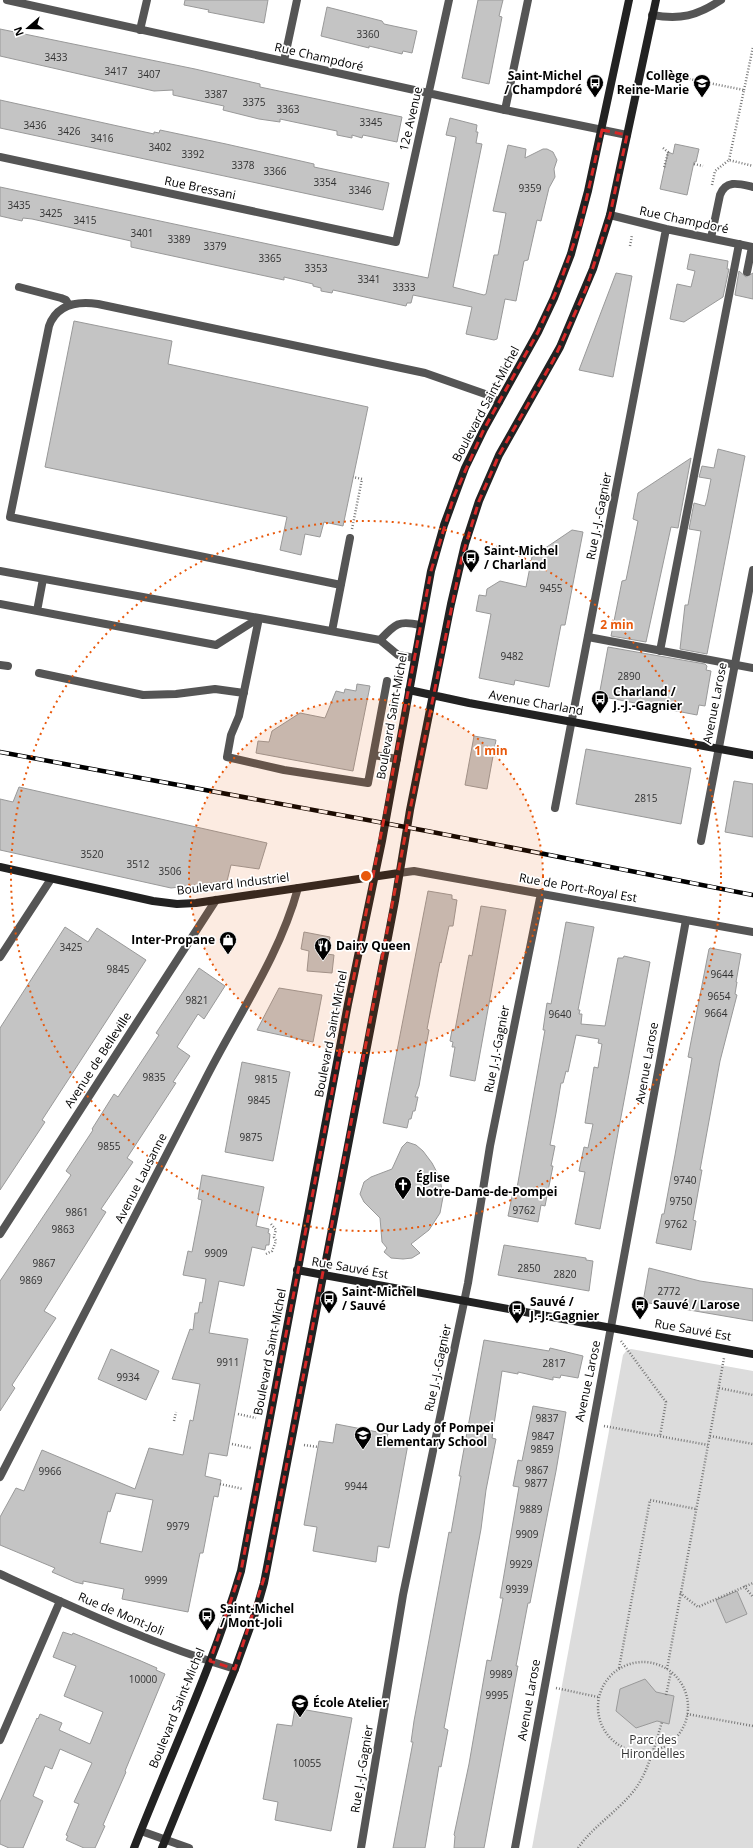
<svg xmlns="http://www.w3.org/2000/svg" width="753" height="1848" font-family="'Open Sans',sans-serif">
<rect width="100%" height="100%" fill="#fff"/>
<path fill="#dcdcdc" d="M631 1349 753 1371V1848H532L623 1355 627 1350Z"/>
<path fill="#c4c4c4" stroke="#999" fill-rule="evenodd" d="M185 0H268L264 23 208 12 209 10 184 5Z
M478 0H503L499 16 502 17 489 84 462 78Z
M327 7 382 21 384 24 417 31 412 53 403 51 402 54 369 46V48L321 36Z
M0 29 195 69 260 84V87L402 117 397 142 363 135 362 138 352 135V138L337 135V131L294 122 280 119V122L259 119 223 110 224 106 173 95V90L154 91 0 56Z
M0 100 154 134V132L159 133 160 130 226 144 314 164V167L389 183 383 210 0 128Z
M450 118 477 125 476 132H478L476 143 482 144 453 287 484 295 486 294 494 255H498L506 213 493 211 508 145 526 149 525 158 543 149H547L553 152 557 160 554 169 555 177 549 188 541 221 537 220 528 260 524 261 516 301 505 299 497 339 494 340 466 334 472 307 413 295 411 303H407L406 306 333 290 332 293 321 291V288L313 286V284L284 277V280L131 247V241L32 219 23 218 22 221 0 216V187L428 278 456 137 446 135Z
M675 144 699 149 696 162H694L687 195 660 189 668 152 673 154Z
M690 254 728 261 727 269H729L723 297 684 322 670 319 677 284 691 287 695 271 687 269Z
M739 271 746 277 753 273V299L735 295Z
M616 273 632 276 613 377 579 370Z
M74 321 172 341 168 364 368 407 343 526 324 522 320 537 305 534 301 555 280 550 287 517 45 467Z
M718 449 745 456 707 654 680 649 685 605H688L701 531 689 529 694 503 705 506 707 499 711 479 699 477 702 466 714 468Z
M691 458 678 528 671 527 646 642 611 636 622 581 626 580 638 521 633 519 638 493Z
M572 530 583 532 565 625H561L549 687 515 680 514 685 479 678 491 614 476 611 479 595 486 596 487 589 500 581 526 587 532 557Z
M608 647 705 664 707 666 706 670 711 671 705 706 699 705 697 715 599 696Z
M357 684 370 686 353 771 256 753 258 741 269 742 272 731 300 713 325 718 336 691 344 693 345 689 356 691Z
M474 736 496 740 487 789 465 785Z
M586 749 691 768 681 824 576 804Z
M734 781 753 784V837L725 832Z
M19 787 267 843 259 869 231 865 227 881 171 888 0 850V799L13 802Z
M428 891 452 895V899L457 900 453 926H449L441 963 440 962 427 1029 429 1030 426 1046 419 1086 415 1097H418L415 1111H413L411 1119H409L407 1128 383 1123Z
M481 906 506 910 475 1081 450 1076 455 1047H452L453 1042 450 1041 452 1030H455L469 955 472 956Z
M566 922 594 927 578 1010H580L579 1014H582L581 1024 605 1026 618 958H623L624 956 650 962 600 1229 575 1224 585 1172 579 1171 584 1147 588 1148 593 1124 585 1123 594 1067 598 1068 602 1044 598 1043 599 1039 576 1035 568 1072 566 1071 563 1083H561L556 1113 550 1145 555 1146 551 1166H553L545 1206 541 1205 538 1222 508 1216 514 1187 517 1188 545 1030H543L545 1016 547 1003 551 1004Z
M65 927 88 942 97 928 146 960 42 1120 45 1122 0 1190V1028Z
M304 932 330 937 327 954 334 955 332 973 307 971 309 951 301 949Z
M710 948 741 954 736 982H737L735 994 737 995 720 1061 700 1170H702L693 1220 696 1221 691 1250 656 1243 662 1214H664L675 1155 692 1058 688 1057 709 949Z
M199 968 225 986 204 1019 198 1014 177 1047 190 1056 173 1082 176 1083 127 1158 133 1162 101 1209 106 1212 44 1311 56 1318 12 1385 15 1388 0 1411V1281L71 1175 66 1171 93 1130 92 1129 114 1094 118 1097 159 1035 156 1033Z
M279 988 322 995 313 1042 257 1030Z
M242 1062 290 1072 273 1161 225 1152Z
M407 1142 416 1145 423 1151 432 1163 440 1178 443 1197 440 1213 429 1230 411 1244 420 1253 412 1258 403 1259 391 1258 384 1252 387 1248 382 1242 380 1218 364 1202 360 1194 364 1182 371 1177 392 1169 402 1147Z
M202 1175 264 1187 256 1226 269 1229 268 1233 270 1234 269 1245H266L265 1250 252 1247 244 1286 219 1281 209 1333 248 1339 227 1456 209 1453 205 1476 221 1480 218 1497 214 1496 203 1553H200L188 1612 122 1599 124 1589 83 1581V1584L75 1582 52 1572 55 1568 0 1545V1517L16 1488 24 1491 42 1450 135 1489 149 1448 183 1455 190 1420 193 1421 200 1384 172 1379 190 1329 193 1330 195 1313H198L200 1302 202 1303 206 1279 183 1275 188 1251 192 1252 202 1200 198 1199ZM116 1493 153 1500 142 1552 100 1543 108 1511 110 1512Z
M504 1245 586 1258V1260L593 1261 589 1291 498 1275Z
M649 1268 700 1281 753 1289V1321L643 1302Z
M484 1340 549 1351 550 1348 583 1356 578 1378 561 1375 560 1378 553 1377V1380L518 1372V1374L502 1371 492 1438 496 1439 486 1490 481 1529 444 1728 448 1730 441 1767 439 1766 437 1778 425 1848H393L413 1742H411L414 1721 449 1532 451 1533 461 1476H459Z
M111 1349 159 1371 146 1400 98 1379Z
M533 1406 566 1412 556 1471 530 1603H528L516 1666H518L484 1848H454L455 1836 454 1835 469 1764 487 1660 491 1661 503 1598H500L519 1487 513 1486 518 1460 522 1461Z
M336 1424 388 1434 386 1440 408 1444 389 1548 378 1546 376 1562 313 1551 317 1527 304 1525 319 1441 333 1443Z
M737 1591 747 1614 726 1623 716 1600Z
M63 1632 72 1635 73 1633 141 1661 157 1668 156 1670 165 1674 125 1771 126 1772 103 1825 105 1826 95 1848H84L66 1840 68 1836 66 1835 79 1804 74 1802 92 1763 60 1749 52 1769 45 1766 33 1796 43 1801 23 1848H9L0 1844V1802L37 1718 38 1719 40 1714 62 1723 59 1730 90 1744 103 1712 64 1696 76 1666 53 1657Z
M645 1679 656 1692 674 1696 669 1724 657 1721 636 1728 616 1711 620 1689Z
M295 1708 352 1718 331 1831 275 1820 278 1802 263 1799 277 1724 292 1726Z"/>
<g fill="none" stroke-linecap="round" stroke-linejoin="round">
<path stroke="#777" stroke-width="2.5" stroke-dasharray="1 2" stroke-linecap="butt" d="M654 72 744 90 729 160
M744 90 753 47
M663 148 668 152 664 168
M694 164 703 166
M712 185 715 171 729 160 753 166
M630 246 632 235
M352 529 362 479 353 477
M266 1254 272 1251 276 1241 274 1237 276 1230 271 1224
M621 1341 666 1402 660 1436
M719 1388 753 1395
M238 1414 256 1418
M174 1421 176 1412
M604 1426 708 1445
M710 1436 753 1444
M232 1444 251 1448
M304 1445 318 1447
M220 1484 243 1489
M744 1586 753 1597
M680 1593 698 1607 753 1583
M598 1707a45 45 0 1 1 90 0a45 45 0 1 1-90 0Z
M619 1668 650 1500 696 1509
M667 1669 724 1358
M556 1688 598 1697
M666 1695 671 1672
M687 1714 753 1726
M578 1848C594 1825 619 1811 636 1788 649 1769 655 1744 662 1722"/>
<path stroke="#555" stroke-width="8" d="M652 15C680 20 697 16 721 0
M505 110 528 0
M711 238 720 195C726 179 740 184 753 187
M747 272 752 247
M19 287 61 298 66 300 69 305
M0 571 259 618 239 716 231 735 227 757 284 770 368 783 387 681
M341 585 10 517 49 326C57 304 77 301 98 304L425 373 488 395 499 402
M0 604 216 645 259 618 380 640 398 655 415 658
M37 611 43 579
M332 631 350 538
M588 637 753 668
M380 640C395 624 398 620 420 625
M660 651 739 244
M0 665 8 666
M39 673 143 695 176 694 215 689 244 693
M374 755 397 759"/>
<path stroke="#555" stroke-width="8" d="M7 0 505 110 627 135
M140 30 147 0
M284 61 297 0
M0 157 396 242 449 0
M610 215 666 229 753 247
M555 808 666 229
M701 841 753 570
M399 873 414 871 753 932
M0 957 51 879
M0 1234 216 900
M0 1477C68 1345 136 1214 204 1082 236 1018 279 958 298 888
M0 1574C77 1609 154 1645 235 1669
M0 1740 60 1601
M141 1831 189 1848
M361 1848 403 1595 468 1283 490 1146 541 893
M515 1848 686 920"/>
<path stroke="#222" stroke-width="8" d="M409 690 469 703 753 755
M0 867 153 901 177 904 196 903 399 873
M297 1270 753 1354
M134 1848C170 1756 213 1666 241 1571L348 1004 382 841 431 571 444 525 465 468 484 429 538 332 554 298 571 254 588 191 629 0
M162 1848 235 1669 256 1611 264 1583 395 901 410 810 451 604 465 544 479 501 499 455 560 347 593 269 610 215 656 0"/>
<defs>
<path id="rail" d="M0 752 427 831 753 895"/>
</defs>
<use href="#rail" stroke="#000" stroke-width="4.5"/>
<use href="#rail" stroke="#fff" stroke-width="3" stroke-dasharray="9" stroke-linecap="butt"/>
</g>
<path fill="none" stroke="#d62828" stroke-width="3" stroke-dasharray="8 5" stroke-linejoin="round" d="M602 130 627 135 610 215 586 289 554 359 499 455 479 501 462 557 410 810 267 1569 235 1669 210 1661 241 1571 431 571 454 496 484 429 538 332 560 283 581 223Z"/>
<circle cx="366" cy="876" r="177" fill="#e8590c" fill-opacity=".12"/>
<g fill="none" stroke="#e8590c" stroke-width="2" stroke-dasharray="2 4">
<circle cx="366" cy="876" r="177"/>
<circle cx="366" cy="876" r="355"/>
</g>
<defs>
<symbol id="bus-pin" viewBox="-11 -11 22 30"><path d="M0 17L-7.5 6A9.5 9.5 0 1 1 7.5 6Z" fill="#000" stroke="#fff"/><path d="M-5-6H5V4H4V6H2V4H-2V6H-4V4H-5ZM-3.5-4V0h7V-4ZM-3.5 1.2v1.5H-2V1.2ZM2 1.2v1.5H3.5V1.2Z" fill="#fff"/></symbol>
<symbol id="school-pin" viewBox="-11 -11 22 30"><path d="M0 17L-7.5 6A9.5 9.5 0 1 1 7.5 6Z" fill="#000" stroke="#fff"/><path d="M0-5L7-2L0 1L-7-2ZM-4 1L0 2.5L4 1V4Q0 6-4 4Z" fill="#fff"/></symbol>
<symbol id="shop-pin" viewBox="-11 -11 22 30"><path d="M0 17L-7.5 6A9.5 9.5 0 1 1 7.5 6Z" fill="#000" stroke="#fff"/><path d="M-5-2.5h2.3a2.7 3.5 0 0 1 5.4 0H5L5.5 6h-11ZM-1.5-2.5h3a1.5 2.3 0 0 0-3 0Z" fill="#fff"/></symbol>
<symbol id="restaurant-pin" viewBox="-11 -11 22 30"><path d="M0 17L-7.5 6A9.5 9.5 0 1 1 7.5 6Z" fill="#000" stroke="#fff"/><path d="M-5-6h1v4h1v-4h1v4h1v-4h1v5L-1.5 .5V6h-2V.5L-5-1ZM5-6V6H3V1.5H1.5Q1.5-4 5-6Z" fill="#fff"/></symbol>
<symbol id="church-pin" viewBox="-11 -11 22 30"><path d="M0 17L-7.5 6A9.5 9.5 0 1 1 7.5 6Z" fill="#000" stroke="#fff"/><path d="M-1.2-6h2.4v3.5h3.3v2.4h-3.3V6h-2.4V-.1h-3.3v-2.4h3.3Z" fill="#fff"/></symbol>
</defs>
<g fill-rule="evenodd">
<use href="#bus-pin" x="585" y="73" width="20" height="27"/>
<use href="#school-pin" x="692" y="73" width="20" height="27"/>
<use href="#bus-pin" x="461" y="548" width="20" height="27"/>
<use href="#bus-pin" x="590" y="689" width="20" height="27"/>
<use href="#shop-pin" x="218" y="930" width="20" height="27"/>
<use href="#restaurant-pin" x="313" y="936" width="20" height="27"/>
<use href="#church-pin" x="393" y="1175" width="20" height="27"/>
<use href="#bus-pin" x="319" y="1289" width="20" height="27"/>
<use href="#bus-pin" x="630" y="1295" width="20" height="27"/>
<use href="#bus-pin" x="507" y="1299" width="20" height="27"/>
<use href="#school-pin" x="353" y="1425" width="20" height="27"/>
<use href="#bus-pin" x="197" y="1606" width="20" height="27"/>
<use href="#school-pin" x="290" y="1693" width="20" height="27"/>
</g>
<g text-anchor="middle" stroke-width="3.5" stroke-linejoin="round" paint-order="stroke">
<g font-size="10" fill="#313131">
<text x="368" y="38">3360</text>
<text x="56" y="61">3433</text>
<text x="116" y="75">3417</text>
<text x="149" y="78">3407</text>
<text x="216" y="98">3387</text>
<text x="254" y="106">3375</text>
<text x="288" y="113">3363</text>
<text x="371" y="126">3345</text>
<text x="35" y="129">3436</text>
<text x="69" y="135">3426</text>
<text x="102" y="142">3416</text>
<text x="160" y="151">3402</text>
<text x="193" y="158">3392</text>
<text x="243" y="169">3378</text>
<text x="275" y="175">3366</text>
<text x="325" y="186">3354</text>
<text x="530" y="192">9359</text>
<text x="360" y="194">3346</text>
<text x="19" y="209">3435</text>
<text x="51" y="217">3425</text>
<text x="85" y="224">3415</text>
<text x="142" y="237">3401</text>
<text x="179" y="243">3389</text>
<text x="215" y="250">3379</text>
<text x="270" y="262">3365</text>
<text x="316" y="272">3353</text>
<text x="369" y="283">3341</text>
<text x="404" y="291">3333</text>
<text x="551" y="592">9455</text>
<text x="512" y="660">9482</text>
<text x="629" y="680">2890</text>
<text x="646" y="802">2815</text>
<text x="92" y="858">3520</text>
<text x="138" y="868">3512</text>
<text x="170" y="875">3506</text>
<text x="71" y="951">3425</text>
<text x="118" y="973">9845</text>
<text x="722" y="978">9644</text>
<text x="719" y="1000">9654</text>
<text x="197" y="1004">9821</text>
<text x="716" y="1017">9664</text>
<text x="560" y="1018">9640</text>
<text x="154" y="1081">9835</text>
<text x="266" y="1083">9815</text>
<text x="259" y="1104">9845</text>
<text x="251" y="1141">9875</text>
<text x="109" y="1150">9855</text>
<text x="685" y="1184">9740</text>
<text x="681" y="1205">9750</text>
<text x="524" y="1214">9762</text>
<text x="77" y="1216">9861</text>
<text x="676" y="1228">9762</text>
<text x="63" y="1233">9863</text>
<text x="216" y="1257">9909</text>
<text x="44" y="1267">9867</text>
<text x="529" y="1272">2850</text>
<text x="565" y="1278">2820</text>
<text x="31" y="1284">9869</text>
<text x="669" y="1295">2772</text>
<text x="228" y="1366">9911</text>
<text x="554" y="1367">2817</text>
<text x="128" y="1381">9934</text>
<text x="547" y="1422">9837</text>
<text x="543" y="1440">9847</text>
<text x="542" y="1453">9859</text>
<text x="537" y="1474">9867</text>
<text x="50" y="1475">9966</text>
<text x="536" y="1487">9877</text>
<text x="356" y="1490">9944</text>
<text x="531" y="1513">9889</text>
<text x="178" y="1530">9979</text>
<text x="527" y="1538">9909</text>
<text x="521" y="1568">9929</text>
<text x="156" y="1584">9999</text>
<text x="517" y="1593">9939</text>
<text x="501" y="1678">9989</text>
<text x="143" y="1683">10000</text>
<text x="497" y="1699">9995</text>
<text x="307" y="1767">10055</text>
</g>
<g font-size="12" fill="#000" stroke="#fff">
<text transform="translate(319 57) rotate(13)" y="4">Rue Champdoré</text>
<text transform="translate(411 119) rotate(-77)" y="4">12e Avenue</text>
<text transform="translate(200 188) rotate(12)" y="4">Rue Bressani</text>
<text transform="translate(684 220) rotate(12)" y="4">Rue Champdoré</text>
<text transform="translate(486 404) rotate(-62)" y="4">Boulevard Saint-Michel</text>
<text transform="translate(599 516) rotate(-79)" y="4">Rue J.-J.-Gagnier</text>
<text transform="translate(536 703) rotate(10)" y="4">Avenue Charland</text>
<text transform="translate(715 703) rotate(-79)" y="4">Avenue Larose</text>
<text transform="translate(392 716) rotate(-80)" y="4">Boulevard Saint-Michel</text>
<text transform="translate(233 884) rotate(-7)" y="4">Boulevard Industriel</text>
<text transform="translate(578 888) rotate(10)" y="4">Rue de Port-Royal Est</text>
<text transform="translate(331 1034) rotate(-79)" y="4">Boulevard Saint-Michel</text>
<text transform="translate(497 1049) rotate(-79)" y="4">Rue J.-J.-Gagnier</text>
<text transform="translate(98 1060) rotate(-57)" y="4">Avenue de Belleville</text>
<text transform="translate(647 1063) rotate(-80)" y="4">Avenue Larose</text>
<text transform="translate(141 1178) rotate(-63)" y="4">Avenue Lausanne</text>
<text transform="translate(350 1268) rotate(10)" y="4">Rue Sauvé Est</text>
<text transform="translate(693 1330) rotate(10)" y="4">Rue Sauvé Est</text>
<text transform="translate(270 1352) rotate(-79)" y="4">Boulevard Saint-Michel</text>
<text transform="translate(438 1368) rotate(-78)" y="4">Rue J.-J.-Gagnier</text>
<text transform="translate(588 1381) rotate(-78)" y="4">Avenue Larose</text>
<text transform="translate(121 1614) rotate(23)" y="4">Rue de Mont-Joli</text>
<text transform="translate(529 1700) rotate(-80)" y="4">Avenue Larose</text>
<text transform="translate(177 1708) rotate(-68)" y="4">Boulevard Saint-Michel</text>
<text transform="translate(362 1769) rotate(-81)" y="4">Rue J.-J.-Gagnier</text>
</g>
<g font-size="12" font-weight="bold" fill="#000" stroke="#fff" text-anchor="start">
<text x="582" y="80" text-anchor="end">Saint-Michel<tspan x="582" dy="14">/ Champdoré</tspan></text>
<text x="689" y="80" text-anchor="end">Collège<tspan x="689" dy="14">Reine-Marie</tspan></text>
<text x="484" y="555">Saint-Michel<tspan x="484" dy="14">/ Charland</tspan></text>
<text x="613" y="696">Charland /<tspan x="613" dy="14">J.-J.-Gagnier</tspan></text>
<text x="215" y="944" text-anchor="end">Inter-Propane</text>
<text x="336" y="950">Dairy Queen</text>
<text x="416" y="1182">Église<tspan x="416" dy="14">Notre-Dame-de-Pompei</tspan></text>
<text x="342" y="1296">Saint-Michel<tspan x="342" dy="14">/ Sauvé</tspan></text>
<text x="530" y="1306">Sauvé /<tspan x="530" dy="14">J.-J.-Gagnier</tspan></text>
<text x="653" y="1309">Sauvé / Larose</text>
<text x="376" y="1432">Our Lady of Pompei<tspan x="376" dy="14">Elementary School</tspan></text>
<text x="220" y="1613">Saint-Michel<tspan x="220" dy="14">/ Mont-Joli</tspan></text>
<text x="313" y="1707">École Atelier</text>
</g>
<g font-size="12" fill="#333" stroke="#fff">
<text x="653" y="1744">Parc des<tspan x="653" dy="14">Hirondelles</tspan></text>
</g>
</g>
<circle cx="366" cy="876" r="6" fill="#e8590c" stroke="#fff" stroke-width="2"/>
<g font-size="12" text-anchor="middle" font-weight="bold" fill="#e8590c" stroke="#fff" stroke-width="3.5" stroke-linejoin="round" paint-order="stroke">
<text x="617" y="629">2 min</text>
<text x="491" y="755">1 min</text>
</g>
<g transform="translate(28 28) rotate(250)" stroke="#ffffff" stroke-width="3" paint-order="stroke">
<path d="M0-3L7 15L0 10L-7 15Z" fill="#000000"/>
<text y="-6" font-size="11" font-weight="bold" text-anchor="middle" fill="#000000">N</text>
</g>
</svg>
